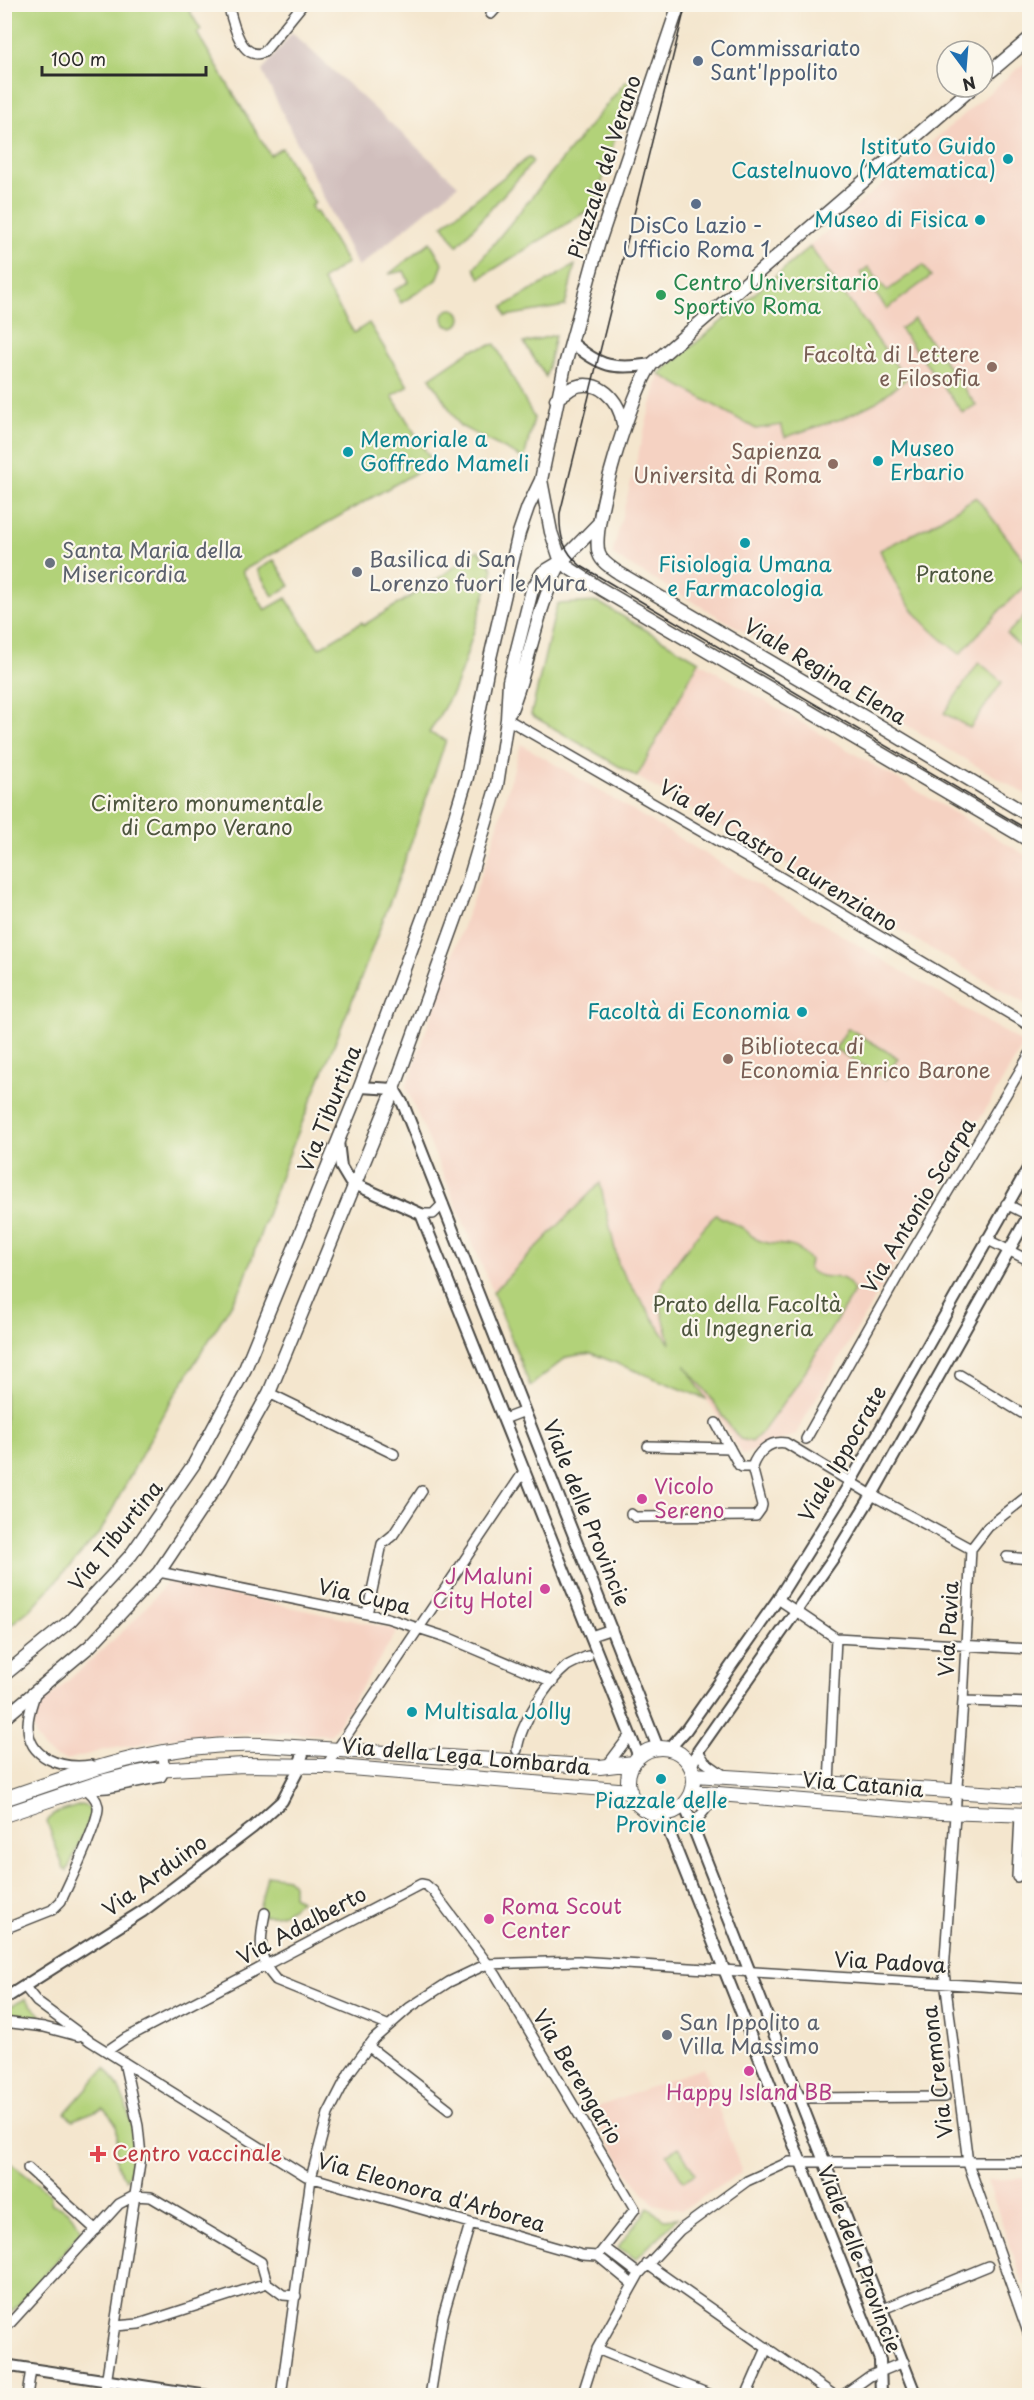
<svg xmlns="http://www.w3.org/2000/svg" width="1034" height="2400" font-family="'Playpen Sans',sans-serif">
<rect width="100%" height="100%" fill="#fbf7ec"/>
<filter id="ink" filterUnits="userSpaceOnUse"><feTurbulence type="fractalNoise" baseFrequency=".0167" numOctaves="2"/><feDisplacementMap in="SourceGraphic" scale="12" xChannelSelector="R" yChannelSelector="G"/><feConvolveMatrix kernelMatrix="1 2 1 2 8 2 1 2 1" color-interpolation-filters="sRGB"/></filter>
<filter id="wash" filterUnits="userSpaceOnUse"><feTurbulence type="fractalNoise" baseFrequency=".008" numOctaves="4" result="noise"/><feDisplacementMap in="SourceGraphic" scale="24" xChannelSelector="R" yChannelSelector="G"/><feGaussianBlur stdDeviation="1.35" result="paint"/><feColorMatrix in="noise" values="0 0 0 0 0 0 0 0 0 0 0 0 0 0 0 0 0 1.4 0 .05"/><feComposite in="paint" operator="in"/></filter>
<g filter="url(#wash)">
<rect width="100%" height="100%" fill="#f4e6ce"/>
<path fill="#f5d2c2" d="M1029 59V796L612 555 659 374Z
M598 602 1029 857V1006L531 715Z
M521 744 1024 1044 795 1435 743 1455 619 1267 600 1184 493 1292 406 1087 492 845Z
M173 1576 180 1584 398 1630 331 1735 259 1732 179 1737 104 1750 66 1760 54 1756 45 1750 36 1738 33 1724 40 1706 132 1623Z
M703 2067 742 2172 682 2210 654 2204 629 2176 590 2110Z
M1029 2178V2284H1023L987 2180Z"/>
<path fill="#d1bfbd" d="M292 33 458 185 358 267 262 71Z"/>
<path fill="#b2d279" stroke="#6e7e52" stroke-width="1.5" d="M5 4 186 5 201 30 197 33 270 155 282 148 315 203 311 206 314 212 316 211 347 263 322 280 354 333 369 323 408 386 392 396 433 463 242 571 265 610 286 598 319 648 362 622 364 625 429 585 478 550 493 569 463 666 453 692 429 733 446 740 400 875 358 986 282 1172 242 1287 163 1414 101 1531 33 1607 5 1629Z
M626 81 630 84V86L595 206 480 278 474 268Z
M529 157 533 162 457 246 443 225Z
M430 242 443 264 437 280 401 303 394 290 409 282 404 271 389 274Z
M810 247 906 379 876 402 844 418 785 437 781 425 756 429 659 374Z
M575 265 565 306 506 316 503 307Z
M923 265 931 276 887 309 860 273 868 267 887 291Z
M443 318a9 9 0 1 1 18 0a9 9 0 1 1-18 0Z
M914 319 976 405 963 413 900 329Z
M555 335 546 377 524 343Z
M495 344 534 418 524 459 460 426 430 378 471 350Z
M976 497 1029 566V583L1002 608 960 654C918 622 900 599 880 550L929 526Z
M274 560 290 586 273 596 257 570Z
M598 602 699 661 637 777 531 715 557 604Z
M1029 611 1030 652 1028 654 1007 634Z
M979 662 1002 682 970 728 944 713Z
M848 1028 898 1058 885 1079 835 1049Z
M600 1183 619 1267 670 1344C668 1330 659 1310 659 1294 659 1281 705 1224 716 1215 725 1220 734 1223 743 1228 748 1232 752 1237 758 1240 778 1249 796 1238 810 1261L808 1269C826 1286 844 1266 854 1292L796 1386 763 1431 752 1442 740 1439 725 1420 709 1395 685 1365 706 1399 591 1353 567 1357 530 1386 493 1292Z
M81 1805 88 1807 91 1816 67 1871 64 1869 47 1822 53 1814Z
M267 1875 288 1878 293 1885V1896L300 1900C287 1914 277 1918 258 1914Z
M25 1999 41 2015 40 2018 5 2014V2009Z
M105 2068C126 2089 145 2153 126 2179 106 2159 123 2142 115 2123 113 2118 107 2112 103 2108L73 2120 65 2113Z
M679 2147 695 2174 683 2181 667 2154Z
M5 2159 50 2194 52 2204C70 2209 75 2215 81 2232L5 2320Z
M648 2208 664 2219 677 2218 636 2259 618 2247Z"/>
</g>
<g filter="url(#ink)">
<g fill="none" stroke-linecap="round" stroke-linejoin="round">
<defs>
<path id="minor" d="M228 4C232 20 241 63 264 52L303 4
M491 14 500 4
M507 719 787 881 1030 1026
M1006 1204 1030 1216
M421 1214H433L443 1204
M986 1239 1030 1261
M960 1375 1030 1418
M269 1393 394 1454
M504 1419 525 1411
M716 1423 739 1465 742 1467H752
M806 1439 903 1267 1030 1054
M648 1446 730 1448
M1030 1494 988 1527 971 1549 963 1701 944 1972 968 2163 1030 2338
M631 1514 635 1517 756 1516 761 1509 762 1505 752 1467C757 1453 769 1440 786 1443L872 1495 971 1549
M1007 1557 1030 1559
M159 1572 387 1618 449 1638 553 1682
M778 1599 836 1638 1030 1649
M367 1614 382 1544 393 1535 422 1491
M591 1636 612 1629
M36 1691C33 1702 28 1713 28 1724 27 1759 62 1769 91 1765
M963 1701 1030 1703
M517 1750C520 1725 547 1682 567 1666 574 1662 581 1659 588 1656
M698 1751 705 1762 725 1776
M326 1766 525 1470
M606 1767 630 1735
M829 1784 836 1638
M92 1789 107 1788 161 1777 165 1770 162 1751
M692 1826 717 1795
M1017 1877 1020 1815
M265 1913C260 1938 257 1960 276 1980L387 2025
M4 1929 52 1910 61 1901C69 1883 100 1821 98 1806 96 1797 91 1792 83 1788
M25 1987 37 2002 90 2041 306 2176 582 2255 598 2256
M4 2022 44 2027 78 2036
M368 2046 449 2109
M107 2051 126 2038 421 1884 426 1885 433 1891 496 1975 635 2209 598 2256
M800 2098 945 2097
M28 2168 96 2230
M605 2248 639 2274
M598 2256 632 2284
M647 2264 835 2396
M883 2309 988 2266
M115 2326 139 2324 267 2283 283 2295 296 2296
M4 2330 119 2204 134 2196 151 2197 261 2262 267 2283
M597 2349 714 2396
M27 2396 31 2369
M104 2396 141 2156 138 2126 124 2062
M281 2396 311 2178 328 2114 349 2073 374 2039 409 2008 449 1982 487 1964 577 1961 1030 1989
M430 2396 443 2316 470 2224
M582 2396 597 2349 639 2274 680 2230 747 2181 789 2162H1030
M746 2396 767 2348
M842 2396 870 2376 904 2362"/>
<path id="tertiary" d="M571 342C600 367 614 370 652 364
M360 1087 394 1089 403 1104 658 1748
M338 1141 341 1167 350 1182 421 1214 639 1757
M669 1749 686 1730 778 1599 846 1490 1030 1165
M691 1767 698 1751 834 1557 872 1495 1030 1213
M684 1804 916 2396
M662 1814 880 2360 881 2396
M4 1999 143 1911 252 1828 282 1801 296 1774 305 1748
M4 2365 208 2396"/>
<path id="secondary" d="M679 4 599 242 565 365 541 480 551 532 559 556 569 568 601 589 1030 841
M983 78 1030 38
M973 87 652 364C633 388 589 527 599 554 602 563 612 568 619 573L885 729 1030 816
M556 399C561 396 567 391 572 388 598 376 620 401 623 424
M510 712C530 663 536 609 561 562
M4 1675 70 1621 131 1555 194 1464 245 1369 360 1087 430 899 467 777 487 671 519 533 528 507 541 480
M4 1718 90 1646 159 1572 221 1479 269 1393 394 1089 466 890 497 785 507 719 509 681 532 590 542 573 562 561 598 524"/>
<path id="primary" d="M628 1781a33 33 0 1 1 66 0a33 33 0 1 1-66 0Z
M694 1775 1030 1796
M693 1792 940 1812 1030 1815
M4 1799C94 1768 166 1741 263 1745L600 1767 633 1763
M4 1815 105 1781 133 1774 154 1770 244 1765 326 1766 630 1791"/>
</defs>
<use href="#minor" stroke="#494743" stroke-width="12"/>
<use href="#tertiary" stroke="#494743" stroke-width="14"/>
<use href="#secondary" stroke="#494743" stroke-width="15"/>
<use href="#primary" stroke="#494743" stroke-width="16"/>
<use href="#minor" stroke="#fff" stroke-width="9"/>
<use href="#tertiary" stroke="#fff" stroke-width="10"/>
<use href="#secondary" stroke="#fff" stroke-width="12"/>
<use href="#primary" stroke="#fff" stroke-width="14"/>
<path stroke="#2b2b2b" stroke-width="1.5" d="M686 4 560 513C559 535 563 551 581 566L1030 831"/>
</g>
</g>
<g fill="#5c6f8a" stroke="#fbf7ec" stroke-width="2">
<circle cx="698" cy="61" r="6"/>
<circle cx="696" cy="204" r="6"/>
</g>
<g fill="#0f9aa8" stroke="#fbf7ec" stroke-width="2">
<circle cx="1008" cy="159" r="6"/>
<circle cx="980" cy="220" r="6"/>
<circle cx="348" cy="452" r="6"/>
<circle cx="878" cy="461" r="6"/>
<circle cx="745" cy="543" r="6"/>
<circle cx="802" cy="1012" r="6"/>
<circle cx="412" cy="1712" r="6"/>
<circle cx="661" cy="1779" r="6"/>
</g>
<circle fill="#2e9e5b" stroke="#fbf7ec" stroke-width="2" cx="661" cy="295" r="6"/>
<g fill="#8d6e63" stroke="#fbf7ec" stroke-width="2">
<circle cx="992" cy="367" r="6"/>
<circle cx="833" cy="464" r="6"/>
<circle cx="728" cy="1059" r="6"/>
</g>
<g fill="#6b7280" stroke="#fbf7ec" stroke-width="2">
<circle cx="50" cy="563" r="6"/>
<circle cx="357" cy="572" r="6"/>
<circle cx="667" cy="2035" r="6"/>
</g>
<g fill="#d1479c" stroke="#fbf7ec" stroke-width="2">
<circle cx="642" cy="1499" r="6"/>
<circle cx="545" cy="1589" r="6"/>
<circle cx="489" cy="1919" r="6"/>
<circle cx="749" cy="2071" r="6"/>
</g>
<path fill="#e0444e" stroke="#fbf7ec" stroke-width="2" d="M95 2145h6v6h6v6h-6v6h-6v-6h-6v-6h6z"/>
<g text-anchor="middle" stroke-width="4.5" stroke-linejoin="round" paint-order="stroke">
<g font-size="21" fill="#4e5e75" stroke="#fbf7ec" text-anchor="start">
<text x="710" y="56">Commissariato<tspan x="710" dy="24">Sant'Ippolito</tspan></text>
<text x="696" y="233" text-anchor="middle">DisCo Lazio -<tspan x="696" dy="24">Ufficio Roma 1</tspan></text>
</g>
<g font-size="21" fill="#0d838f" stroke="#fbf7ec" text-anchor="end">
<text x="996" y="154">Istituto Guido<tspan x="996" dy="24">Castelnuovo (Matematica)</tspan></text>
<text x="968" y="227">Museo di Fisica</text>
<text x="360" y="447" text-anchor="start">Memoriale a<tspan x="360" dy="24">Goffredo Mameli</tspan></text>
<text x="890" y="456" text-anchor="start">Museo<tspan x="890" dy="24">Erbario</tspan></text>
<text x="745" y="572" text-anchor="middle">Fisiologia Umana<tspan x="745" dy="24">e Farmacologia</tspan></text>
<text x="790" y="1019">Facoltà di Economia</text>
<text x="424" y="1719" text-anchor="start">Multisala Jolly</text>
<text x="661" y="1808" text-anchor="middle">Piazzale delle<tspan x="661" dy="24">Provincie</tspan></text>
</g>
<g font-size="21" fill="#2b2b2b" stroke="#fbf7ec">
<text transform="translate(605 167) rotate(-72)" y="7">Piazzale del Verano</text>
<text transform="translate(825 672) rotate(31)" y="7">Viale Regina Elena</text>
<text transform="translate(778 856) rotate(31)" y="7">Via del Castro Laurenziano</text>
<text transform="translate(330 1109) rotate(-68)" y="7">Via Tiburtina</text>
<text transform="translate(919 1206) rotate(-59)" y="7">Via Antonio Scarpa</text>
<text transform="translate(843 1454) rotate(-60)" y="7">Viale Ippocrate</text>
<text transform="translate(586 1513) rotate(68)" y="7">Viale delle Provincie</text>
<text transform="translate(116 1536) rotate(-51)" y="7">Via Tiburtina</text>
<text transform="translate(364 1597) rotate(13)" y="7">Via Cupa</text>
<text transform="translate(949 1629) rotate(-87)" y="7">Via Pavia</text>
<text transform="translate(466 1757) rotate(5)" y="7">Via della Lega Lombarda</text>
<text transform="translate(863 1785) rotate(5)" y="7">Via Catania</text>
<text transform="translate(155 1876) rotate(-36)" y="7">Via Arduino</text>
<text transform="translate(302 1926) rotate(-28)" y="7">Via Adalberto</text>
<text transform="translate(890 1963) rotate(3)" y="7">Via Padova</text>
<text transform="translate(938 2072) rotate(-97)" y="7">Via Cremona</text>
<text transform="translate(577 2077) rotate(59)" y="7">Via Berengario</text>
<text transform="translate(431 2193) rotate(16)" y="7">Via Eleonora d'Arborea</text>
<text transform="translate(859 2259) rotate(69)" y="7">Viale delle Provincie</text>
</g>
<g font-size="21" fill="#27864d" stroke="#fbf7ec" text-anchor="start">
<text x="673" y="290">Centro Universitario<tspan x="673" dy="24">Sportivo Roma</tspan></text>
</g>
<g font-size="21" fill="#785e54" stroke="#fbf7ec" text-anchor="end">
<text x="980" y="362">Facoltà di Lettere<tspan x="980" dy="24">e Filosofia</tspan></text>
<text x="821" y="459">Sapienza<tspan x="821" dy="24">Università di Roma</tspan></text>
<text x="740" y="1054" text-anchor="start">Biblioteca di<tspan x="740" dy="24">Economia Enrico Barone</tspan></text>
</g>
<g font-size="21" fill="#5b616d" stroke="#fbf7ec" text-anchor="start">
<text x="62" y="558">Santa Maria della<tspan x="62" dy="24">Misericordia</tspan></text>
<text x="369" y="567">Basilica di San<tspan x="369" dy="24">Lorenzo fuori le Mura</tspan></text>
<text x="679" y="2030">San Ippolito a<tspan x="679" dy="24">Villa Massimo</tspan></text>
</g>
<g font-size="21" fill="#4d553e" stroke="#fbf7ec">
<text x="955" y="582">Pratone</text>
<text x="207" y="811">Cimitero monumentale<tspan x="207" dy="24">di Campo Verano</tspan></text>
<text x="747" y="1312">Prato della Facoltà<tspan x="747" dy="24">di Ingegneria</tspan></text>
</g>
<g font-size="21" fill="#b23c85" stroke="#fbf7ec" text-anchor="start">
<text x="654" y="1494">Vicolo<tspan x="654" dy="24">Sereno</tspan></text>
<text x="533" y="1584" text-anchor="end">J Maluni<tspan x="533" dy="24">City Hotel</tspan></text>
<text x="501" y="1914">Roma Scout<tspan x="501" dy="24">Center</tspan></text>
<text x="749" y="2100" text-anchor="middle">Happy Island BB</text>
</g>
<g font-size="21" fill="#be3a42" stroke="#fbf7ec" text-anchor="start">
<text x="112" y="2161">Centro vaccinale</text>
</g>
</g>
<rect width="1034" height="2400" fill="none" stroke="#fbf7ec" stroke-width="24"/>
<g transform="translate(965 69) rotate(164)"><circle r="28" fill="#fbf7ec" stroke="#a8a59f" stroke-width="1.5"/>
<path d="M0-4.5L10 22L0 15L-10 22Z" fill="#1f6fb2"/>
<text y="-9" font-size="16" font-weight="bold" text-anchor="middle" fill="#2b2b2b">N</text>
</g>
<path d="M42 66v9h164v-9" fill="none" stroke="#2b2b2b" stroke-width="3"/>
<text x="51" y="66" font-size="18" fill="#2b2b2b" stroke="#fbf7ec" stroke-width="4.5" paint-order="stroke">100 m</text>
</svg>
